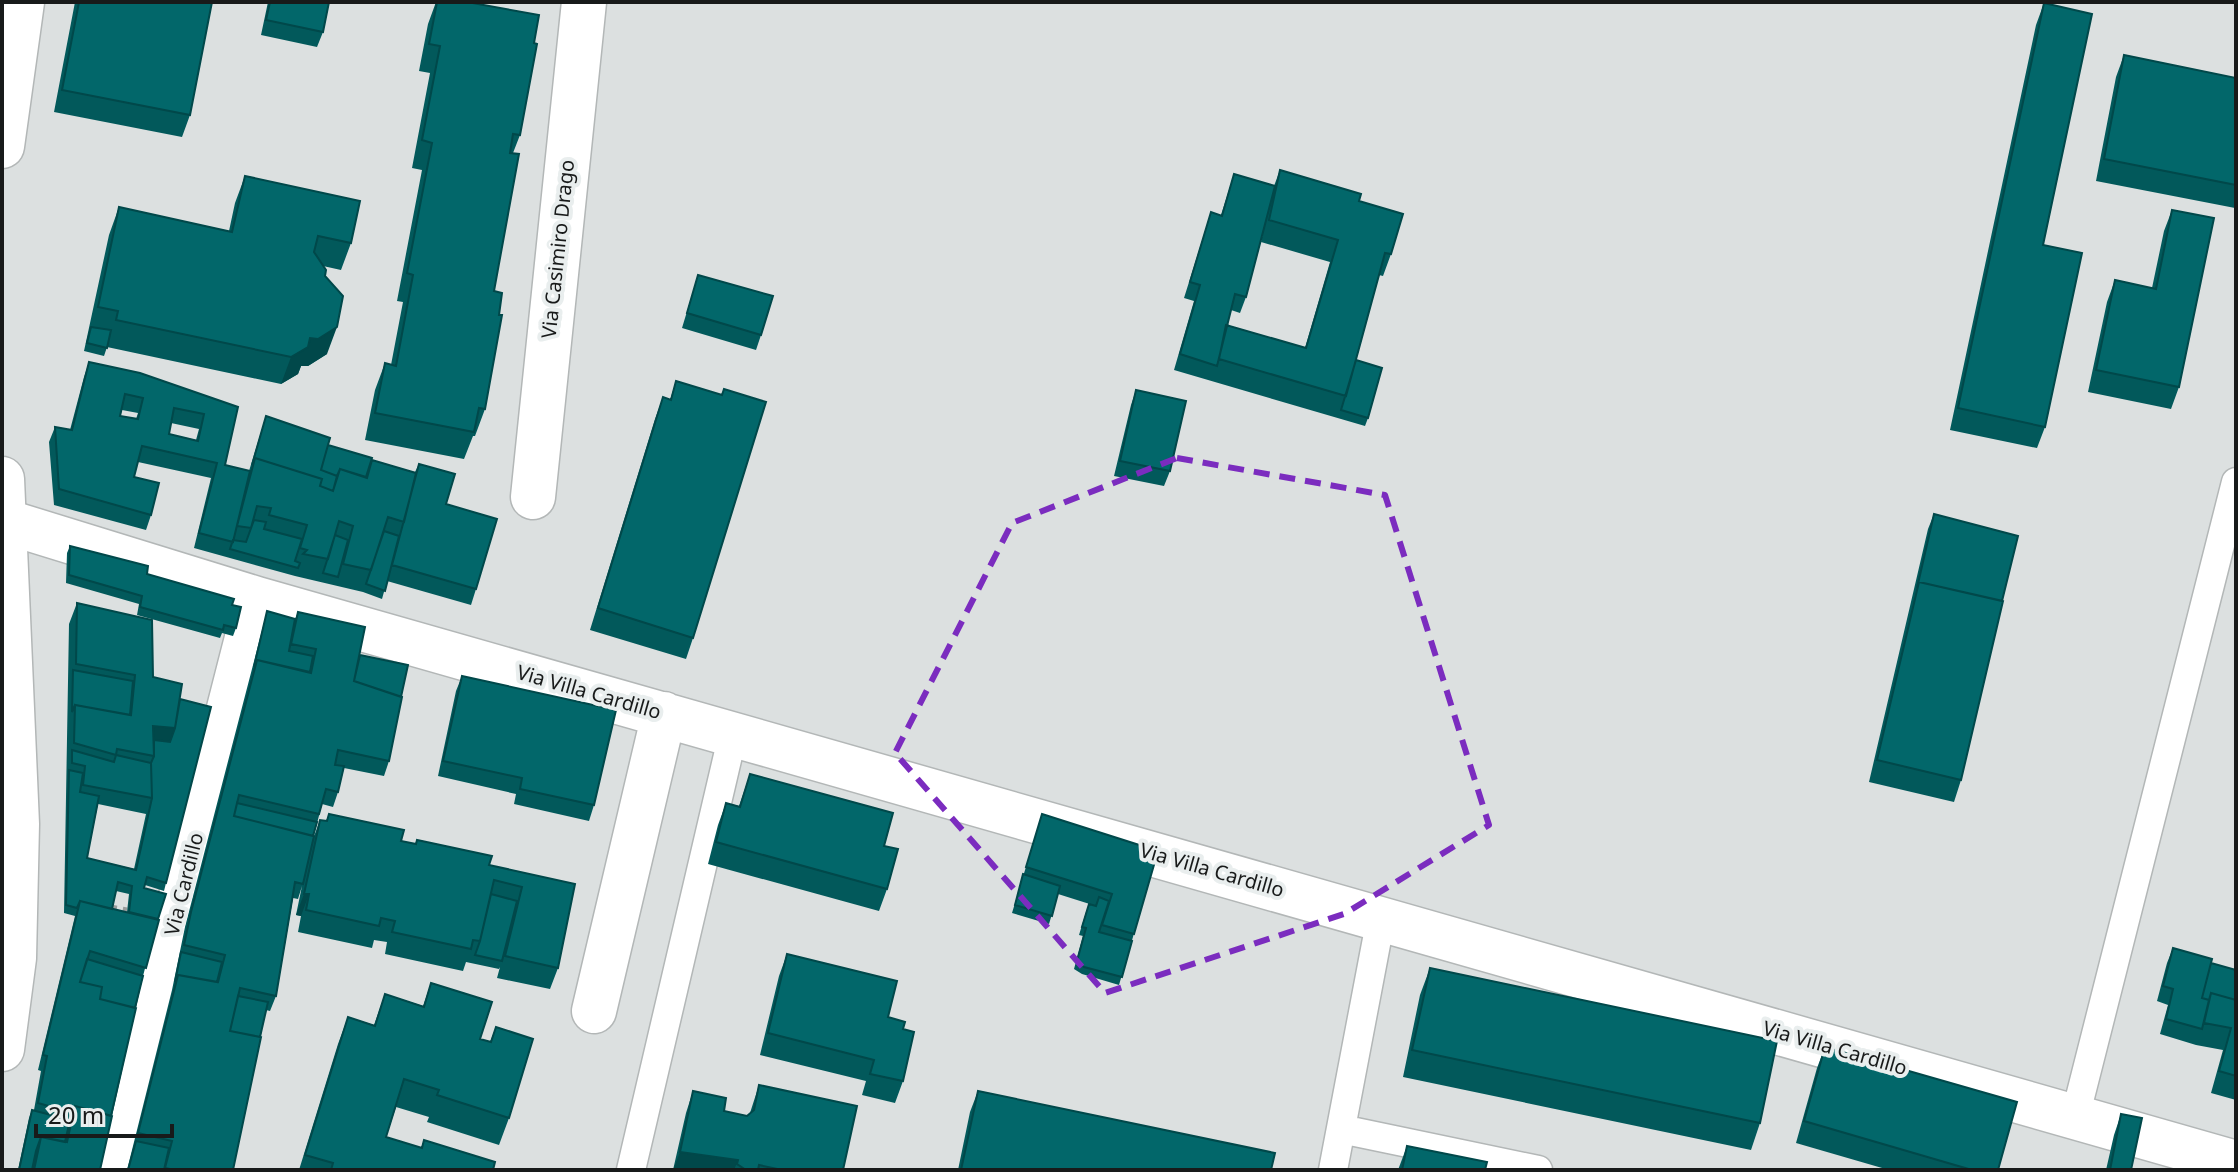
<svg xmlns="http://www.w3.org/2000/svg" width="2238" height="1172" font-family="'Noto Sans',sans-serif">
<rect width="100%" height="100%" fill="#dce0e0"/>
<g fill="none" stroke-linecap="round" stroke-linejoin="round">
<defs>
<path id="lane" d="M2075 1117 2236 482
M1341 1129 1538 1170
M631 1170 733 734
M1333 1170 1381 918"/>
<path id="street" d="M533 497 584 2
M4 521 257 599 2236 1163
M594 1011 664 714
M111 1170 257 599"/>
<path id="secondary" d="M2 146 22 2
M2 479 17 824 14 958 2 1049"/>
</defs>
<use href="#lane" stroke="#b3b7b7" stroke-width="31"/>
<use href="#street" stroke="#b3b7b7" stroke-width="47"/>
<use href="#secondary" stroke="#b3b7b7" stroke-width="47"/>
<path stroke="#989b9b" stroke-width="5" stroke-dasharray="6 6" stroke-linecap="butt" d="M111 907 127 910"/>
<use href="#lane" stroke="#fff" stroke-width="28"/>
<use href="#street" stroke="#fff" stroke-width="44"/>
<use href="#secondary" stroke="#fff" stroke-width="44"/>
</g>
<path fill="#02595b" fill-rule="evenodd" d="M75 2H212L190 115 182 137 54 112Z
M268 2H329L323 32 317 47 261 35Z
M436 2H467L534 43 520 135 513 153 494 291 485 409 475 436H473L464 459 365 440 375 390 385 363 391 365 403 302 397 301 422 170 412 168 430 73 419 71 428 24Z
M2044 3 2043 245 2045 427 2037 448 1950 430 2036 25Z
M2124 55 2236 78V204L2235 208 2096 181 2116 77Z
M1280 170 1359 201 1391 254 1383 276 1379 275 1356 360 1368 418 1365 426 1174 370 1194 301 1184 298 1211 212 1221 215 1234 174 1274 186ZM1265 223 1261 242 1330 262 1305 348 1227 325 1231 310 1240 313 1246 297Z
M245 176 351 243 341 270 323 266 325 276 327 354 308 366H301L298 374 281 384 107 347 104 356 84 351 109 235 119 207 229 231 235 203Z
M2172 210 2179 387 2171 409 2088 392 2107 302 2115 280 2152 288 2164 231Z
M698 275 761 335 756 350 682 328Z
M89 362 238 407 225 465 249 471 266 416 328 445 369 469 415 472 419 464 446 504 476 589 471 605 387 581 382 599 363 592 295 576 194 548 211 478 138 462 134 477 151 515 146 530 54 505 49 442 55 427 70 430 84 377ZM122 410 138 413 136 419 120 416ZM171 423 199 429 196 440 169 434Z
M676 381 722 395 693 638 686 659 590 630 655 419 663 397 670 400Z
M1136 390 1170 471 1164 486 1114 476 1131 405Z
M1934 514 1961 780 1954 802 1869 782 1928 529Z
M70 546 232 605 236 628 233 636 222 633 220 638 137 615 139 604 66 583 67 553Z
M77 603 153 677 180 699 166 883 164 891 145 885 144 888 158 919 143 976 100 1170H18L29 1118 32 1110H34L41 1071 38 1070 75 916 64 913 69 624ZM98 804 146 814 134 869 87 858ZM116 891 129 894 127 912 112 909Z
M267 611 295 619 298 612 360 655 401 697 389 761 384 776 344 768 338 792 333 807 322 804 313 839 320 820 326 821 329 814 401 841 489 865 575 884 558 968 550 989 497 978 500 967 499 969 466 962 463 971 385 954 387 942 374 940 372 948 298 932 301 916 296 915 302 886 298 899 293 898 276 996 270 1011 266 1010 233 1170H127L172 990 185 927Z
M462 676 594 805 589 821 514 804 516 794 438 776 456 691Z
M750 774 884 846 887 889 879 911 708 864 718 825 726 803 739 806Z
M1042 814 1158 851 1119 985 1082 974 1074 969 1083 936 1079 935 1086 912 1089 904 1096 906 1058 894 1049 924 1012 913Z
M2173 948 2211 963 2236 970V1100L2211 1093 2223 1050 2196 1045 2160 1034 2168 1005 2157 1001 2167 963Z
M787 954 888 1017 903 1081 895 1103 862 1095 866 1081 760 1055 779 976Z
M1430 968 1760 1123 1751 1150 1403 1077 1420 995Z
M431 983 480 1039 490 1042 496 1027 509 1118 499 1145 427 1122 429 1117 396 1107 386 1137 421 1148 424 1140 493 1170H299L338 1044 348 1017 374 1025 385 994 423 1006Z
M1825 1047 1998 1170H1889L1796 1143 1817 1068Z
M759 1085 843 1170H673L686 1113 693 1091 724 1111 747 1116 750 1113Z
M978 1091 1271 1170H958L970 1112Z
M2121 1114 2131 1170H2106L2114 1135Z
M1407 1146 1485 1170H1398Z"/>
<path fill="#01484a" d="M337 327 327 354 308 366H301L298 374 281 384 291 357 310 338Z
M153 726 175 728 168 750 148 748Z
M304 894H309L301 916 296 915Z
M680 1152 738 1160 734 1170H673Z"/>
<path fill="#02676a" stroke="#01484a" stroke-width="2" fill-rule="evenodd" d="M79 2H212L190 115 62 90Z
M270 2H329L323 32 266 20Z
M437 2H467L539 15 534 43 537 44 520 135 513 134 510 153 519 154 494 291 502 293 499 315H502L485 409 479 408 474 432 375 413 385 363 396 366 413 275 407 273 432 143 422 140 440 46 429 44Z
M2044 3 2092 14 2043 245 2082 253 2045 427 1958 408Z
M2124 55 2236 78V185L2104 159Z
M1280 170 1361 194 1359 201 1403 214 1391 254 1385 253 1346 396 1219 359 1226 325 1306 348 1338 240 1269 220Z
M1234 174 1275 186 1246 297 1235 294 1217 366 1180 354 1200 285 1190 282 1211 212 1222 216Z
M245 176 360 201 351 243 318 236 314 252 326 270 325 276 343 296 337 327 318 339 310 338 308 347 291 357 116 320 118 311 98 307 119 207 232 232Z
M2172 210 2214 218 2179 387 2096 370 2115 280 2156 289Z
M698 275 773 296 761 335 687 313Z
M91 327 111 330 107 348 87 343Z
M1356 360 1382 368 1368 418 1341 410Z
M89 362 140 373 238 407 225 465 250 471 233 542 199 533 217 463 142 446 134 477 159 483 151 515 59 489 55 427 72 430ZM125 394 143 398 138 419 120 416ZM174 408 204 414 198 441 169 434Z
M676 381 722 395 724 389 766 402 693 638 598 608 663 397 671 400Z
M1136 390 1186 401 1170 471 1120 461Z
M266 416 330 438 321 470 337 476 333 491 320 486 322 479 255 458 252 465Z
M328 445 372 458 366 477 340 469 337 476 321 470Z
M255 458 322 479 320 486 333 491 340 469 367 478 372 460 416 473 404 522 388 517 371 570 343 564 353 526 339 521 328 559 303 554 307 550 300 548 307 525 269 515 271 508 257 506 251 528 237 526Z
M419 464 455 474 446 504 497 519 476 589 392 565Z
M1934 514 2018 536 2002 601 1919 582 1917 588Z
M254 520 266 522 264 529 302 539 295 561 300 563 298 568 230 549 233 540 246 542Z
M384 531 399 536 385 591 366 584Z
M335 535 348 540 338 577 323 573Z
M70 546 148 566 147 574 234 599 232 605 241 607 236 628 224 625 223 630 140 607 142 596 69 575Z
M1919 582 2003 601 1961 780 1877 760Z
M77 603 152 620 153 677 182 684 175 728 153 726 154 756 117 749 116 755 74 743 75 705 131 715 135 675 76 664Z
M267 611 295 619 289 651 313 656 310 672 257 660 254 667Z
M298 612 365 627 354 681 402 697 389 761 338 750 335 765 344 766 338 792 326 789 319 814 239 795 234 816 314 836 303 884 295 882 276 996 240 988 230 1031 261 1037 233 1170H174L165 1168 172 1141 138 1133 178 975 218 982 225 955 184 945 191 912 257 660 311 673 316 649 291 644Z
M360 655 408 665 401 697 354 681Z
M73 670 133 681 130 715 75 705 72 712Z
M462 676 616 710 594 805 520 789 522 778 443 761Z
M180 699 211 707 166 883 147 877 144 888 166 894 158 919 129 912 132 886 118 882 112 909 80 901 77 908 66 905 69 770 83 773 80 792 99 796 87 858 136 870 152 798 151 763 154 756V740L170 742 175 728Z
M72 750 114 762 116 755 151 763 152 798 83 785 85 766 72 763Z
M750 774 893 813 884 846 898 849 887 889 716 842 726 803 740 807Z
M237 803 317 822 313 836 234 816Z
M329 814 404 830 401 841 416 844 417 840 492 856 489 865 575 884 558 968 505 956 522 887 494 880 480 941 473 940 471 949 392 932 395 921 381 918 379 926 306 910 309 894H304L320 820 327 821Z
M1042 814 1158 851 1134 934 1102 925 1112 894 1026 867Z
M1023 874 1060 886 1052 916 1015 905Z
M491 894 517 901 502 961 475 955 480 941Z
M1099 897 1109 901 1099 932 1132 941 1122 977 1084 967 1077 961 1086 928 1082 927 1089 904 1096 906Z
M80 901 159 920 146 968 90 951 80 982 102 987 100 999 136 1008 111 1116 75 1106 73 1113 38 1103 47 1056 43 1055Z
M2173 948 2212 959 2202 998 2209 1000 2202 1029 2166 1019 2173 989 2163 986Z
M181 952 222 962 217 982 178 975 175 982Z
M787 954 897 981 888 1017 905 1022 903 1029 914 1032 903 1081 870 1074 874 1060 768 1033Z
M87 959 143 976 135 1008 100 999 102 987 80 982Z
M2211 963 2236 970V1000L2211 993 2209 1000 2202 998Z
M1430 968 1777 1041 1760 1123 1412 1050Z
M431 983 492 1002 480 1039 491 1042 496 1027 533 1039 509 1118 437 1095 439 1090 404 1079 386 1137 422 1148 424 1140 495 1162 493 1170H331L333 1163 305 1155 348 1017 375 1026 385 994 424 1007Z
M2211 993 2236 1000V1076L2219 1071 2231 1028 2204 1023Z
M238 996 268 1002 260 1037 230 1031Z
M1825 1047 2017 1102 1998 1170H1972L1804 1121Z
M759 1085 857 1106 843 1170H782L759 1165 758 1170H746L737 1164 738 1160 680 1152 693 1091 726 1098 724 1111 747 1116 754 1110Z
M978 1091 1275 1153 1271 1170H961Z
M75 1106 112 1116 100 1170H34L41 1137 67 1142Z
M32 1110 70 1120 65 1142 41 1137 36 1151 32 1170H19Z
M2121 1114 2142 1118 2131 1170H2110Z
M136 1141 169 1148 164 1170H128Z
M1407 1146 1487 1162 1485 1170H1402Z"/>
<path fill="none" stroke="#7b2cbf" stroke-width="6" stroke-dasharray="16 10" stroke-linejoin="round" d="M1177 458 1385 495 1489 825 1344 914 1105 993 895 753 1012 523Z"/>
<g text-anchor="middle" stroke-width="8" stroke-linejoin="round" paint-order="stroke">
<g font-size="20" fill="#181a1a" stroke="#e9eeee">
<text transform="translate(558 249) rotate(-84)" y="7">Via Casimiro Drago</text>
<text transform="translate(589 692) rotate(16)" y="7">Via Villa Cardillo</text>
<text transform="translate(1212 870) rotate(16)" y="7">Via Villa Cardillo</text>
<text transform="translate(184 884) rotate(-76)" y="7">Via Cardillo</text>
<text transform="translate(1835 1048) rotate(16)" y="7">Via Villa Cardillo</text>
</g>
</g>
<rect width="2238" height="1172" fill="none" stroke="#181a1a" stroke-width="8"/>
<path d="M36 1124v12h136v-12" fill="none" stroke="#181a1a" stroke-width="4"/>
<text x="48" y="1124" font-size="24" fill="#181a1a" stroke="#e9eeee" stroke-width="6" paint-order="stroke">20 m</text>
</svg>
